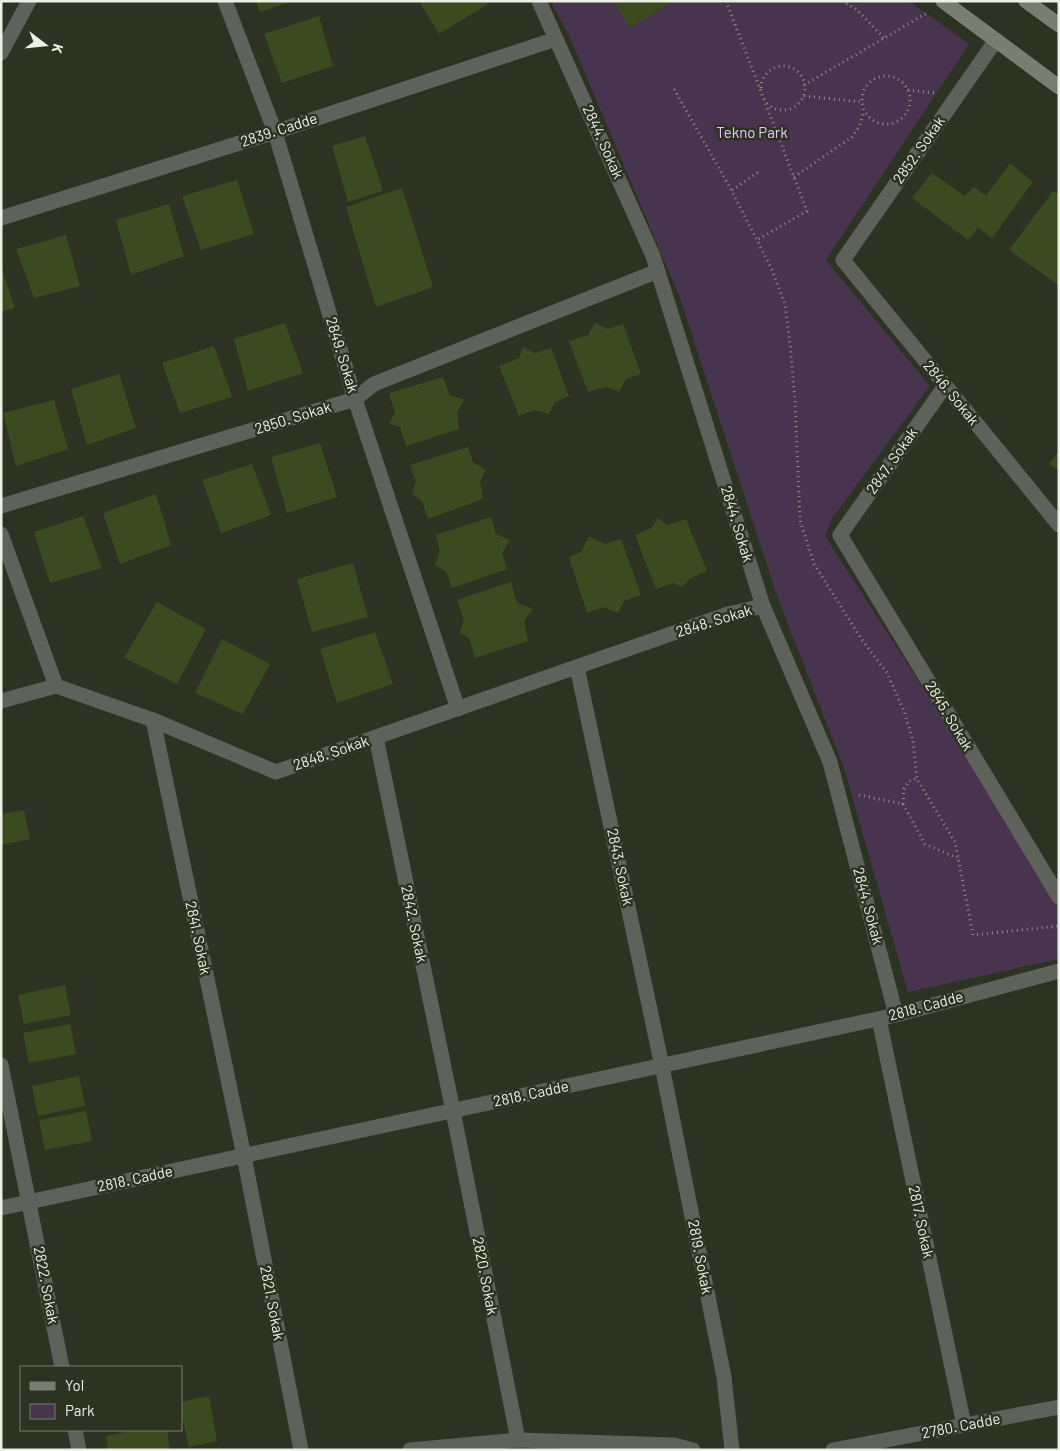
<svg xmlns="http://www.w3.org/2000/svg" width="1060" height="1451" font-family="Barlow,sans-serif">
<rect width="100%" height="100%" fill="#2c3322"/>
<path fill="#48344e" d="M550 1H909L969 44 826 260 930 386 833 517 825 536 1059 899V959L908 992 844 768 777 596 680 298 568 33Z"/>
<path fill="#3b4b1f" d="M256 1H290V2L260 12Z
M419 1H486L488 4 439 34Z
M614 1H674L630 28Z
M319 16 333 66 282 83 264 34Z
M365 136 383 191 348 202 332 146Z
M1010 163 1033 182 992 238 978 228 968 240 912 198 932 173 965 196 974 187 986 196Z
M237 180 254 234 201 250 182 196Z
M402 188 433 287 376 307 346 207Z
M1053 191 1059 195V281L1057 284 1009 250Z
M169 204 184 256 131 275 116 220Z
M66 235 80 286 34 298 16 249Z
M1 266 15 308 1 312Z
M285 323 303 373 248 391 234 339Z
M595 323 608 329 623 324 641 374 626 379 619 392 606 387 588 392 569 341 588 335Z
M214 346 232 397 180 413 162 363Z
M523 347 535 353 551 348 569 396 555 402 549 414 534 410 519 416 499 366 519 358Z
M119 374 136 428 87 445 71 389Z
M443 377 450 395 464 400 457 413 459 429 406 446 400 427 389 423 395 412 389 393Z
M54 400 68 449 16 466 3 413Z
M320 443 337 497 287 513 271 457Z
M468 447 473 462 486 470 480 481 483 499 428 519 422 501 412 494 416 482 410 465Z
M1059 451V471L1049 464Z
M252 464 271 515 221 533 202 480Z
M156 494 171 545 120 564 103 513Z
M83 516 102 568 50 583 34 532Z
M491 517 496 534 510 540 502 553 507 569 452 588 446 571 435 565 440 551 436 535Z
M658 518 667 525 686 519 707 571 689 579 683 587 673 583 656 589 635 535 651 528Z
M589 536 605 544 621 539 641 595 624 601 618 613 603 607 587 613 569 557 581 552Z
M353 563 368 617 312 632 297 579Z
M511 582 517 603 533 609 524 621 528 641 475 658 469 638 459 633 464 621 457 600Z
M157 602 206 629 177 684 124 658Z
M375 632 393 684 337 703 320 649Z
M222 639 270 664 243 714 195 693Z
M24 810 30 839 1 845V814Z
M65 985 71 1015 24 1024 18 995Z
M70 1024 76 1054 29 1063 23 1033Z
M79 1076 85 1106 38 1116 32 1086Z
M86 1111 92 1141 45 1150 39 1120Z
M209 1396 217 1441 189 1447 181 1412V1402Z
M135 1430H167L170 1450H108L106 1436Z"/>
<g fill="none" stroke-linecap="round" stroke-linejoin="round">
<path stroke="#8c9284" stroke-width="3" stroke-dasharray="1 4" stroke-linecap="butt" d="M726 1 807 211 757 240
M842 1 856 9 884 38
M761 88a22 22 0 1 1 44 0a22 22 0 1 1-44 0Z
M862 100a24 24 0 1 1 48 0a24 24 0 1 1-48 0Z
M804 85 927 13
M674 89 728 184 757 240 772 270 785 304 790 344 795 401 800 520 814 564 862 640 887 673 904 711 913 741 917 779
M908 90 934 93
M804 96 862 102
M794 177 852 137 860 125 864 111
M732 190 760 171
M859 795 903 804 925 844 957 858
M903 804 904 789 909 781 917 779 955 842 973 935 1059 926"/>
<path stroke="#5f625a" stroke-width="15" d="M225 1 275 132 355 399 458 709
M539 1 653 256 763 606 830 762 896 1015
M996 40 843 260 1059 525
M1 53 29 1
M1 218 275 132 556 39
M945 386 840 535 1059 897
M1 506 355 399 374 384 658 271
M1 534 56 686 153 720 276 772 728 614 763 606
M577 667 662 1066 724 1377 732 1450
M1 701 56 686
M153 720 244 1156 301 1450
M376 737 453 1111 518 1440
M879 1019 964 1425
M1 1065 62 1367
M1 1208 896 1015 1059 971
M75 1430 79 1450
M410 1450 518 1440 674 1445 693 1450
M833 1450 1059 1407"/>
<path stroke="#787e71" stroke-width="15" d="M943 1 1059 87
M1026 1 1059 25"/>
</g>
<g text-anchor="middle" stroke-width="5" stroke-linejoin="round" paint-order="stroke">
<g font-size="15" fill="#ecf0e5" stroke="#2c3322">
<text transform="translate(279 130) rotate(-18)" y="5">2839. Cadde</text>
<text transform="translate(603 142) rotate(66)" y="5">2844. Sokak</text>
<text transform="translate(919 150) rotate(-55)" y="5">2852. Sokak</text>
<text transform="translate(342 355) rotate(73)" y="5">2849. Sokak</text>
<text transform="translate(951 393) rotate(51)" y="5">2846. Sokak</text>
<text transform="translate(293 418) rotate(-17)" y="5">2850. Sokak</text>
<text transform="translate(892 461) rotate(-55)" y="5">2847. Sokak</text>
<text transform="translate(737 524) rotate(73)" y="5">2844. Sokak</text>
<text transform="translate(714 621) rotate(-17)" y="5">2848. Sokak</text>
<text transform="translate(949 716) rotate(59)" y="5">2845. Sokak</text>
<text transform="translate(331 753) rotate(-19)" y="5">2848. Sokak</text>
<text transform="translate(620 867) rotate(78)" y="5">2843. Sokak</text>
<text transform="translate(868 906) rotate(75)" y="5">2844. Sokak</text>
<text transform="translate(414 924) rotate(78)" y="5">2842. Sokak</text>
<text transform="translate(198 938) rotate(78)" y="5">2841. Sokak</text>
<text transform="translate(926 1006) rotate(-15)" y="5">2818. Cadde</text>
<text transform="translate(531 1094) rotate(-12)" y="5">2818. Cadde</text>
<text transform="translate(135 1179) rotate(-12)" y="5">2818. Cadde</text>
<text transform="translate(921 1222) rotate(78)" y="5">2817. Sokak</text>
<text transform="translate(700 1257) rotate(79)" y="5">2819. Sokak</text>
<text transform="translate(485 1276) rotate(79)" y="5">2820. Sokak</text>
<text transform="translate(46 1285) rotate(79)" y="5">2822. Sokak</text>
<text transform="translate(272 1303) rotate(79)" y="5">2821. Sokak</text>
<text transform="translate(961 1426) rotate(-11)" y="5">2780. Cadde</text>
</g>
<g font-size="15" fill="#eac4f7" stroke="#2c3322">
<text x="752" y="138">Tekno Park</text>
</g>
</g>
<rect width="1060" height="1451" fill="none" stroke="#ecf0e5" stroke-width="5"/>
<rect x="20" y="1366" width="162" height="65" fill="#2c3322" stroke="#797f70"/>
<rect x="30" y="1382" width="25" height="8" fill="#787e71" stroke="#797f70"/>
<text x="65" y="1391" font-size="15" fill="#ecf0e5">Yol</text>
<rect x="30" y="1404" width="25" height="15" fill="#48344e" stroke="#797f70"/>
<text x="65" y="1416" font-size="15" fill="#ecf0e5">Park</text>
<g transform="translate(45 45) rotate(106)" stroke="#2c3322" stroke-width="4" paint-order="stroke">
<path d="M0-4L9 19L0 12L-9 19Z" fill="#ecf0e5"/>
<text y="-8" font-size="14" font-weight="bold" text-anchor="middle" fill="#ecf0e5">K</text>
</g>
</svg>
